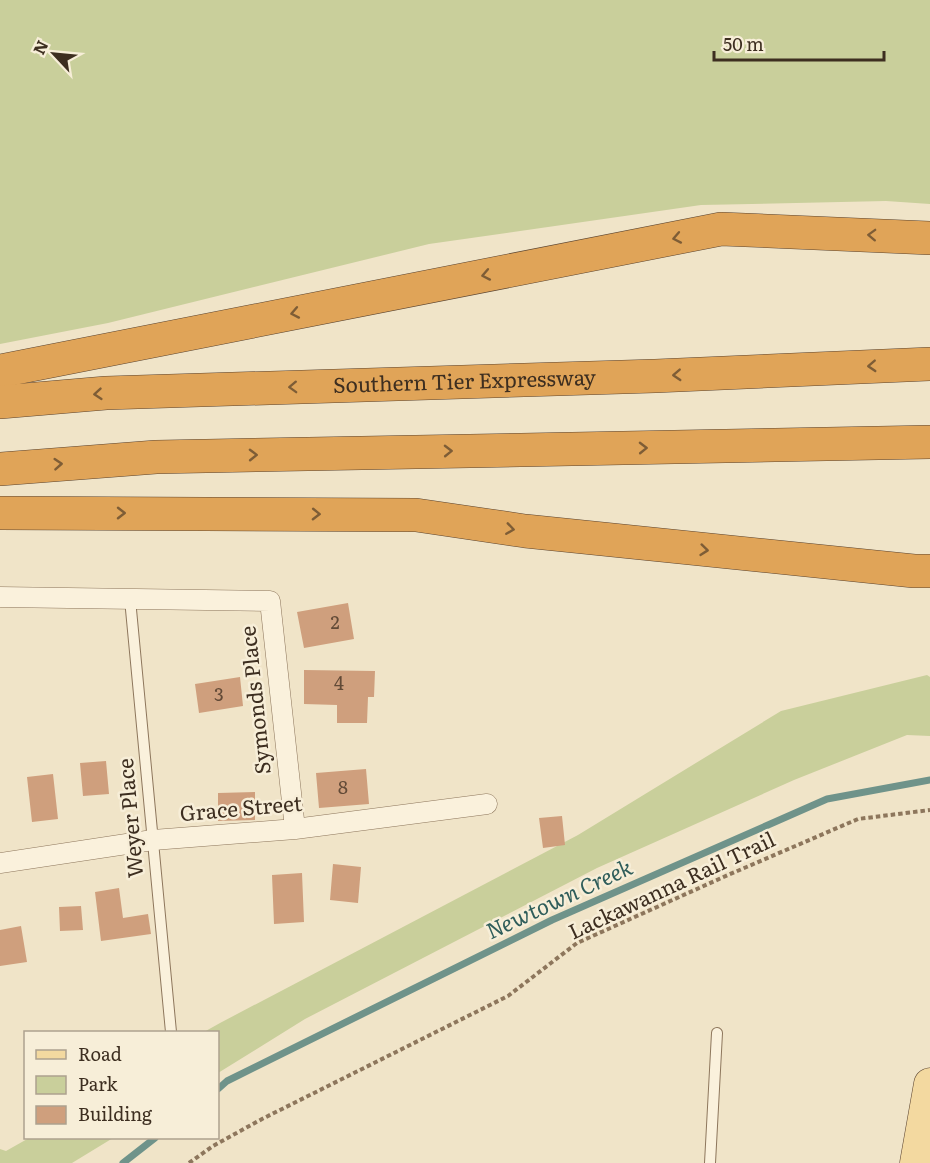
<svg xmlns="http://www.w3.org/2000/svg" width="930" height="1163" font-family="Literata,serif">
<rect width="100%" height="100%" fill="#f0e4c8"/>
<path fill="#c9cf9b" d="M0 0H930V204L886 201 701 205 429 244 108 323 0 344Z
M927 675 930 677V736L907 735 794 780 597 868 305 1019 218 1073V1032H204L220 1023 578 835 781 711Z
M29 1138H113L72 1163H0V1149L6 1151Z"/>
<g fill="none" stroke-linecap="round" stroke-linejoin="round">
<path stroke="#6f938a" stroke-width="7" d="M218 1089 227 1081 552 920 827 799 930 780
M123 1163 155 1138"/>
</g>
<path fill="#cf9f7d" d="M348 603 354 639 304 648 297 612Z
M304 670 375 671 374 697H368L367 723H337V705L304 704Z
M240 677 243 706 199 713 195 684Z
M106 761 109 794 83 796 80 763Z
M366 769 369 804 319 808 316 773Z
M53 774 58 819 32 822 27 777Z
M255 792V820L218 821V793Z
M562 816 565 845 543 848 539 818Z
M333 864 361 867 358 903 330 900Z
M302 873 304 922 274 924 272 875Z
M119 888 123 918 148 914 151 934 101 941 95 892Z
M81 906 83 930 60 931 59 907Z
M21 926 27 962 0 966V930Z"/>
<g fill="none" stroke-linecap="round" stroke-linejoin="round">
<defs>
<path id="lane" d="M130 599 171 1032
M710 1163 717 1033"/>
<path id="street" d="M0 597 270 601 295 829
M0 863 153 840 295 829 487 804"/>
<path id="primary" d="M916 1163 930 1084"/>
<g id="highway">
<path d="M0 371 721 229 930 238"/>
<path id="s1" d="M0 402 106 393 655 376 930 364"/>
<path d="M0 469 156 457 930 442"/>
<path d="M0 513 416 515 525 531 914 571H930"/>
</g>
</defs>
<use href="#lane" stroke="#8d765c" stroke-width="12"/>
<use href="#street" stroke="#8d765c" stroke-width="21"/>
<use href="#primary" stroke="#5b4430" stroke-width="33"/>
<use href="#highway" stroke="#5b4430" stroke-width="34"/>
<path stroke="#8d765c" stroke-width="4" stroke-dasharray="4.5 3" stroke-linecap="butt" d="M189 1163 213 1146 262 1119 508 996 577 943 728 875 858 819 930 810"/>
<use href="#lane" stroke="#faf1dc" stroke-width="10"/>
<use href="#street" stroke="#faf1dc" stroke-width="20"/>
<use href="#primary" stroke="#f3d9a0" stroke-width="32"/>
<use href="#highway" stroke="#e0a458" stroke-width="33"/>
</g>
<defs><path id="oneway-chevron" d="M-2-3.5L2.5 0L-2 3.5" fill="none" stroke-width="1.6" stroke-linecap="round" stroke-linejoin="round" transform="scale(1.5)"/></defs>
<g stroke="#7e5d36">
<use href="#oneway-chevron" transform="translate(872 235) rotate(-178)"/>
<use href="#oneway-chevron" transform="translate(677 238) rotate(169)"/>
<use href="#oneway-chevron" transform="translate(486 275) rotate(169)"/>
<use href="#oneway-chevron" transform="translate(295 313) rotate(169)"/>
<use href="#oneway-chevron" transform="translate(872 366) rotate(177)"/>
<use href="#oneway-chevron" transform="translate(677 375) rotate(177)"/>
<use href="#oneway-chevron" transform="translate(293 387) rotate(178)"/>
<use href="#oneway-chevron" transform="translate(98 394) rotate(175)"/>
<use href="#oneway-chevron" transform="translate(643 448) rotate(-1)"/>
<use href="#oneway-chevron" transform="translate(448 451) rotate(-1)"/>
<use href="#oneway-chevron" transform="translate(253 455) rotate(-1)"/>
<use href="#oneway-chevron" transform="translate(58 464) rotate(-4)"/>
<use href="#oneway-chevron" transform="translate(121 513)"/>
<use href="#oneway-chevron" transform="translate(316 514) rotate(1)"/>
<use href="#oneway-chevron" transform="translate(510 529) rotate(8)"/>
<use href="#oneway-chevron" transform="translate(704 550) rotate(6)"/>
</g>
<g text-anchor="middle" stroke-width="5" stroke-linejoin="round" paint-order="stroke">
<g font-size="18" fill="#624a37">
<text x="335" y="629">2</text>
<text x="339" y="690">4</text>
<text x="219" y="701">3</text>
<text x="343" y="794">8</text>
</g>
<g font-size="21" fill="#3d2e20" stroke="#f7eed8">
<text dy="7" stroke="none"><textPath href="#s1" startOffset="465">Southern Tier Expressway</textPath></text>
<text transform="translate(256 700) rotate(-96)" y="7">Symonds Place</text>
<text transform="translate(241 809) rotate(-5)" y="7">Grace Street</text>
<text transform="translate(131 818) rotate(-95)" y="7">Weyer Place</text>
<text transform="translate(672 886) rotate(-25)" y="7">Lackawanna Rail Trail</text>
</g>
<g font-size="22" font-style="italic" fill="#2f5d5a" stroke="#f7eed8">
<text transform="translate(559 899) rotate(-25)" y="8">Newtown Creek</text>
</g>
</g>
<rect x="24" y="1031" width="195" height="108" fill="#f7eed8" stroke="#ada18e" stroke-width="1.5"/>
<rect x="36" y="1050" width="30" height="9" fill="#f3d9a0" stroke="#ada18e" stroke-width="1.5"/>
<text x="78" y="1061" font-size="18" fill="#3d2e20">Road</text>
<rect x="36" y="1076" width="30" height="18" fill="#c9cf9b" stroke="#ada18e" stroke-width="1.5"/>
<text x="78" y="1091" font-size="18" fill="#3d2e20">Park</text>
<rect x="36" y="1106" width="30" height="18" fill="#cf9f7d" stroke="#ada18e" stroke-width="1.5"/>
<text x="78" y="1121" font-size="18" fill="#3d2e20">Building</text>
<g transform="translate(54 54) rotate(296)" stroke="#f7eed8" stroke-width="4.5" paint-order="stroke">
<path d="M0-4.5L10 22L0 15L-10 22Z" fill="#3d2e20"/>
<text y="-9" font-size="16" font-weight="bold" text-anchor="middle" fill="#3d2e20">N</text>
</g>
<path d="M714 51v9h170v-9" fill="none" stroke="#3d2e20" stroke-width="3"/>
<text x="723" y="51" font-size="18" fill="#3d2e20" stroke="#f7eed8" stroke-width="4.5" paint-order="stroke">50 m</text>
</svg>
